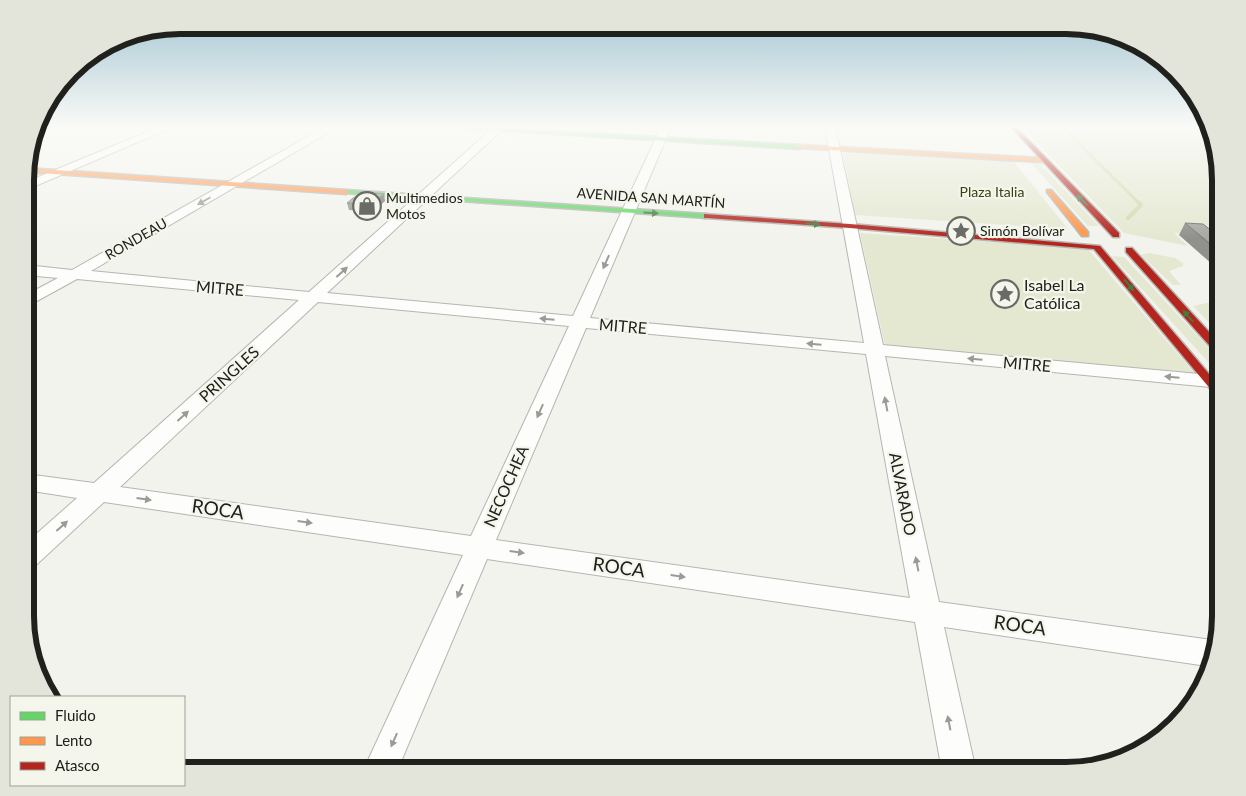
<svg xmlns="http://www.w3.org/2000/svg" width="1246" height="796" font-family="Lato,sans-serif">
<rect width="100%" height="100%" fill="#f3f3ee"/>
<path fill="#e4e8d1" d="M1022 127H1208L1221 169V248L1205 235 1174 233 1188 246 1124 233Z
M843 152 1014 162 1068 229 855 215Z
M1031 163 1040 164 1099 226H1088Z
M860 233 1087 248 1195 374 885 346Z
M1149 253 1175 258 1183 263V266L1169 271 1181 285H1173L1141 255Z
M1112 256 1124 257 1221 361V374L1218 373Z
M1221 300V335L1193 306Z"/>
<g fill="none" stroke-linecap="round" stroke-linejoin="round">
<path stroke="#d4daae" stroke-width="3" d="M1062 127 1139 203"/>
<path stroke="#d4daae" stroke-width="4" d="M1128 218 1141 205 1138 202"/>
<defs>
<path id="street" d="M159 127H173L26 190V182Z
M325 127H338L91 271 309 292 494 127H505L327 293 573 316 661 127H671L590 318 864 343 825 127H835L883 345 1221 376V388L885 356 939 602 1212 640 1216 641 1207 666 944 627 976 771H942L915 622 487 559 397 771H363L463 555 104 502 35 566 26 569V543L77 498 26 490V474L94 483 299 300 77 279 26 307V295L58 278 26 275V265L72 270ZM318 302 569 326 471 536 120 487ZM586 328 866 354 910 598 496 540Z"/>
<path id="fast" d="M441 127H479L800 145 803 147 800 149Z
M346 190 707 214 711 216 707 218 344 193V191Z"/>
<path id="slow" d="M800 145 1042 158 1045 160 1042 162 798 148 797 147Z
M26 168 346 190 349 192 346 194 26 172Z
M1047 190H1051L1088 232V236H1082L1047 192Z"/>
<path id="jam" d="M1011 127H1016L1119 233V237H1113Z
M704 214 850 224 1100 246 1221 388V398L1217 397 1094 249 850 228 707 218H704Z
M1126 248H1132L1221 345V355L1217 354 1126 252Z"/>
</defs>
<use href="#street" stroke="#b5b5b1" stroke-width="2"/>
<use href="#fast" stroke="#b5b5b1" stroke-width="3"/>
<use href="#slow" stroke="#b5b5b1" stroke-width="3"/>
<use href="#jam" stroke="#b5b5b1" stroke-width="3"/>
<use href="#street" fill="#fdfdfc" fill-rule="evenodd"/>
<use href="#fast" fill="#63d668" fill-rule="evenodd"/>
<use href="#slow" fill="#ff974d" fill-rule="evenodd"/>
<use href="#jam" fill="#b3261e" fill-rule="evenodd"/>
</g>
<path fill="#90908c" d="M385 201 372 212 349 210 347 203Z
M1185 223 1221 238V272L1179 235Z"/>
<path fill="#757672" d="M384 194 385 201 372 212 370 204Z"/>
<path fill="#a7a8a3" stroke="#757672" d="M361 192 384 194 370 204 347 203Z
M1185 223 1203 224 1221 238V253Z"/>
<defs><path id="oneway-solid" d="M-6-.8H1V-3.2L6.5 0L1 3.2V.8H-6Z" transform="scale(1.25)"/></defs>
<g fill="#427b42">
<use href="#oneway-solid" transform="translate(1082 200) rotate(-134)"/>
<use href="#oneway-solid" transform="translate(651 213) rotate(4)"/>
<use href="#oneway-solid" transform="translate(813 224) rotate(4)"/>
<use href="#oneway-solid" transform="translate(1129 285) rotate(50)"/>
<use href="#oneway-solid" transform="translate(1188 316) rotate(-132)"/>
</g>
<g fill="#9a9a97">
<use href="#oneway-solid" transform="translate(204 201) rotate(150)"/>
<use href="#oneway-solid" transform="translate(606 262) rotate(114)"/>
<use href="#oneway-solid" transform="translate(342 272) rotate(-42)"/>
<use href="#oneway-solid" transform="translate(547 319) rotate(-175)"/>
<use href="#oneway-solid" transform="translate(814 344) rotate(-175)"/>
<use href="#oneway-solid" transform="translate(975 359) rotate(-175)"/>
<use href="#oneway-solid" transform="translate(1172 377) rotate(-175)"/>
<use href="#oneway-solid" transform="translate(886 404) rotate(-101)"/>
<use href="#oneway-solid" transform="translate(540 411) rotate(114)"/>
<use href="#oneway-solid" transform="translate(183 416) rotate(-42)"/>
<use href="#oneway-solid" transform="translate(144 499) rotate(8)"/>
<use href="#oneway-solid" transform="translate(305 522) rotate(8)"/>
<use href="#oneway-solid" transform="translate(62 526) rotate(-42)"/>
<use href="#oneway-solid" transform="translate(517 552) rotate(8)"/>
<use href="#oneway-solid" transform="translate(917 564) rotate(-101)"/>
<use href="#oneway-solid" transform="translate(678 576) rotate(8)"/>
<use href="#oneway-solid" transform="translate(460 591) rotate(114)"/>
<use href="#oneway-solid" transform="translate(949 723) rotate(-101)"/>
<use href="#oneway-solid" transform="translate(394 740) rotate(114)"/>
</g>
<linearGradient id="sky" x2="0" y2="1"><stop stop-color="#a0c3d1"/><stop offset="0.53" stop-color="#fafaf7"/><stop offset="1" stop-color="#fafaf7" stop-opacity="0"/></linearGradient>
<rect width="1246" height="239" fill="url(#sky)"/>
<defs>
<symbol id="shop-ring" viewBox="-11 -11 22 22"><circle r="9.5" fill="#f4f6eb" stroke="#6a6a66" stroke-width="1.5"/><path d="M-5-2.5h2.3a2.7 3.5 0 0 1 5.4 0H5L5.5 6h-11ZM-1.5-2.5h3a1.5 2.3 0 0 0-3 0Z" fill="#6a6a66"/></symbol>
<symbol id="sight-ring" viewBox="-11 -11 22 22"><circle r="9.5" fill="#f4f6eb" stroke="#6a6a66" stroke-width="1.5"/><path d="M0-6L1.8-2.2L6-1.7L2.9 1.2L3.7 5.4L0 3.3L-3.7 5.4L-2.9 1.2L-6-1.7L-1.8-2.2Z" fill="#6a6a66"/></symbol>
</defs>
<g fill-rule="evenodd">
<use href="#shop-ring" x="351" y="190" width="32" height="32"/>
<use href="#sight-ring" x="945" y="215" width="32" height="32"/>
<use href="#sight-ring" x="989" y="278" width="32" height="32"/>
</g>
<g text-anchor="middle" stroke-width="4.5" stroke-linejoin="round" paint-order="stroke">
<g font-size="14" fill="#3a4012" stroke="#f4f6eb">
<text x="992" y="197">Plaza Italia</text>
</g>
<g font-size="14" fill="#20201c" stroke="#f4f6eb" text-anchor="start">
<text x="386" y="203">Multimedios<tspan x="386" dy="16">Motos</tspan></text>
<text x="980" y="236">Simón Bolívar</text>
</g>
<g font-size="14" fill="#20201c" stroke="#f4f6eb">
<text transform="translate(651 198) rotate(4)" y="5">AVENIDA SAN MARTÍN</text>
<text transform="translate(136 239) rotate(-30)" y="5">RONDEAU</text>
</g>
<g font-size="16" fill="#20201c" stroke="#f4f6eb" text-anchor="start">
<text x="1024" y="291">Isabel La<tspan x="1024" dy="18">Católica</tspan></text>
</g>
<g font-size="16" fill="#20201c" stroke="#f4f6eb">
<text transform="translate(220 288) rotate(5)" y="6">MITRE</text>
<text transform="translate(623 326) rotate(5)" y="6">MITRE</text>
<text transform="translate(1027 364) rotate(5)" y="6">MITRE</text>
<text transform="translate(229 374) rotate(-42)" y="6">PRINGLES</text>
<text transform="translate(506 486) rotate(-66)" y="6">NECOCHEA</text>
<text transform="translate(903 494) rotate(79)" y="6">ALVARADO</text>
</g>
<g font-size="19" fill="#20201c" stroke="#f4f6eb">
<text transform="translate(218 509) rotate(8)" y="7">ROCA</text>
<text transform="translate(619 567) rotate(8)" y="7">ROCA</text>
<text transform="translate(1020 625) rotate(8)" y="7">ROCA</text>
</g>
</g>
<path d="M0 0H1246V796H0ZM180 34H1066A146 146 0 0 1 1212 180V616A146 146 0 0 1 1066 762H180A146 146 0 0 1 34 616V180A146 146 0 0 1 180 34Z" fill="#e3e5da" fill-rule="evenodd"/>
<path fill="none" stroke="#20201c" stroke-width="6" d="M180 34H1066A146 146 0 0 1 1212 180V616A146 146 0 0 1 1066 762H180A146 146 0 0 1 34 616V180A146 146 0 0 1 180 34Z"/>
<rect x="10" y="696" width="175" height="90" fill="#f4f6eb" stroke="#9fa098"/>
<rect x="20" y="712" width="25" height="8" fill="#63d668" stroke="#9fa098"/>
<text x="55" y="721" font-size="15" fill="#20201c">Fluido</text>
<rect x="20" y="737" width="25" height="8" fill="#ff974d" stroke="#9fa098"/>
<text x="55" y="746" font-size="15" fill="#20201c">Lento</text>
<rect x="20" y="762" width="25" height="8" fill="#b3261e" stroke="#9fa098"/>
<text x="55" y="771" font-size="15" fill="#20201c">Atasco</text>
</svg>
